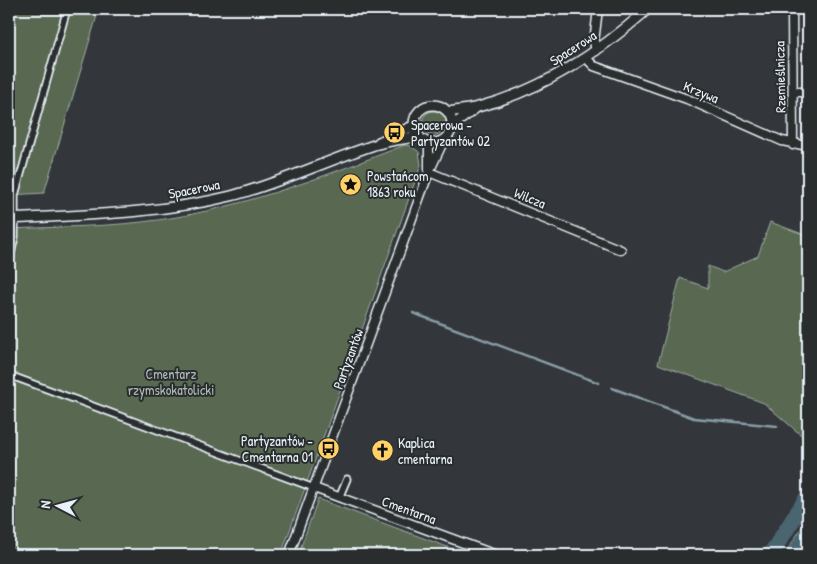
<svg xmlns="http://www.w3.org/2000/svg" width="817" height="564" font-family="'Patrick Hand',sans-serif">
<rect width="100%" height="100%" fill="#33373b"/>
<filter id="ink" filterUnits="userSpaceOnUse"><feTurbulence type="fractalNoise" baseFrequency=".02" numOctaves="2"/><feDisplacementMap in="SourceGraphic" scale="10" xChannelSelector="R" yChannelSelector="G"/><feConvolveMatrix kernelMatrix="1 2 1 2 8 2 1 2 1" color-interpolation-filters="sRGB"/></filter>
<g filter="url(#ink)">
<path fill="#596851" stroke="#a0aca4" d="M9 9H99L44 193 9 195Z
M422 123a12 12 0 1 1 24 0a12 12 0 1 1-24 0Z
M405 145 411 146 419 152 421 165 281 555H9V229C53 227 98 227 142 222 233 212 320 178 405 145Z
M770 222 808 236V441L764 403 658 364 680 278 708 288V266L723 272 758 256Z
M318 499 469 555H298Z"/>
<path fill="#4a656f" stroke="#899da6" d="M808 518V555H784Z"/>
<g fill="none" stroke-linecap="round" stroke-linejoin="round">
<path stroke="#899da6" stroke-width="2.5" d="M413 313 599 383
M612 388 694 418 777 426"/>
<path stroke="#4a656f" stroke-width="16" d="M770 555 808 496"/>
<defs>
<path id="pedestrian" d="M9 263 15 237V195L67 9
M9 375 314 488
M339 498 347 479"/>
<path id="minor" d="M792 9 793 145
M596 51 594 42 598 9
M586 58 594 66 687 99 782 141 808 146
M793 92H808
M429 142V170
M429 172 621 250
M314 488 496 555
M289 555 429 172 444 140"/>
<path id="tertiary" d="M414 124a19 19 0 1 1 38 0a19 19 0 1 1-38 0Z
M448 112C458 110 468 110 478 107 543 90 598 53 648 9
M452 126 476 108
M379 142 415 125
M9 219C83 215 158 214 231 196 280 183 326 161 374 145 389 141 405 139 419 136"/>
</defs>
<use href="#pedestrian" stroke="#e8f1f8" stroke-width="9"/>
<use href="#minor" stroke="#e8f1f8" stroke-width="11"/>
<use href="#tertiary" stroke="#e8f1f8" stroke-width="12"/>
<use href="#pedestrian" stroke="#2a2d2e" stroke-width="5.5"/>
<use href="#minor" stroke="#2a2d2e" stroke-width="8"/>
<use href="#tertiary" stroke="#2a2d2e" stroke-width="9"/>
</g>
</g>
<defs>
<symbol id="bus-disc" viewBox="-11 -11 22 22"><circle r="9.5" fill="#ffd166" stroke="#2a2d2e"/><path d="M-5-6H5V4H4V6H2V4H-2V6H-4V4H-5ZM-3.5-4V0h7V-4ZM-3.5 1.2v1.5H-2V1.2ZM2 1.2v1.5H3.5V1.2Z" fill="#111"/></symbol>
<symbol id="sight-disc" viewBox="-11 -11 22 22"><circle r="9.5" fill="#ffd166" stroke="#2a2d2e"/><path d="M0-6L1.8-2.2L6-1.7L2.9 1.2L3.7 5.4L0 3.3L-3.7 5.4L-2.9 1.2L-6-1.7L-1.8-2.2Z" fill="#111"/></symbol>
<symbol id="church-disc" viewBox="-11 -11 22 22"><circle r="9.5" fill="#ffd166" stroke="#2a2d2e"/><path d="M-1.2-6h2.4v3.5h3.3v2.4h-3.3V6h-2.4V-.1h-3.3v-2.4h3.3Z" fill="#111"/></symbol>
</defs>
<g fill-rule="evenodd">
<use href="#bus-disc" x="382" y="120" width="25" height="25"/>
<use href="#sight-disc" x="338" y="172" width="25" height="25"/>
<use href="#bus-disc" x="316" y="436" width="25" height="25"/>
<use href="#church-disc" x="370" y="438" width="25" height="25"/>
</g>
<g text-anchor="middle" stroke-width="4" stroke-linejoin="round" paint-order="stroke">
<g font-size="14" fill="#e8f1f8" stroke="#2a2d2e">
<text transform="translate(573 48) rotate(-33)" y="5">Spacerowa</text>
<text transform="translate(780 77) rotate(-91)" y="5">Rzemieślnicza</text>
<text transform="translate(701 92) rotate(22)" y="5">Krzywa</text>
<text transform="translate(194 189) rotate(-11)" y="5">Spacerowa</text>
<text transform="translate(530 198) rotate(22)" y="5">Wilcza</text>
<text transform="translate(348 359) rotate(-70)" y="5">Partyzantów</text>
<text transform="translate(409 510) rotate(20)" y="5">Cmentarna</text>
</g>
<g font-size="14" fill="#e8f1f8" stroke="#2a2d2e" text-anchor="start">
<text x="411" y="130">Spacerowa -<tspan x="411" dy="16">Partyzantów 02</tspan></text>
<text x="367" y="181">Powstańcom<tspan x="367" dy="16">1863 roku</tspan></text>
<text x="313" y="446" text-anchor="end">Partyzantów -<tspan x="313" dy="16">Cmentarna 01</tspan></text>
<text x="398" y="448">Kaplica<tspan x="398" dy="16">cmentarna</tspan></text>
</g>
<g font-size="14" fill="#afbab5" stroke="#2a2d2e">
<text x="171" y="379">Cmentarz<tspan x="171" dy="16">rzymskokatolicki</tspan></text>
</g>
</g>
<rect width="817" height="564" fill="none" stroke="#2a2d2e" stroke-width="30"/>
<rect x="15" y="15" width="787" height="534" fill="none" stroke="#e8f1f8" stroke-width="2" filter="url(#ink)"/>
<g transform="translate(58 506) rotate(276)" stroke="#2a2d2e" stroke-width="4" paint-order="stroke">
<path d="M0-4L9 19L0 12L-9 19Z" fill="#e8f1f8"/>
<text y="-8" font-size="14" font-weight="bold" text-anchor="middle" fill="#e8f1f8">N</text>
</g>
</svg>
